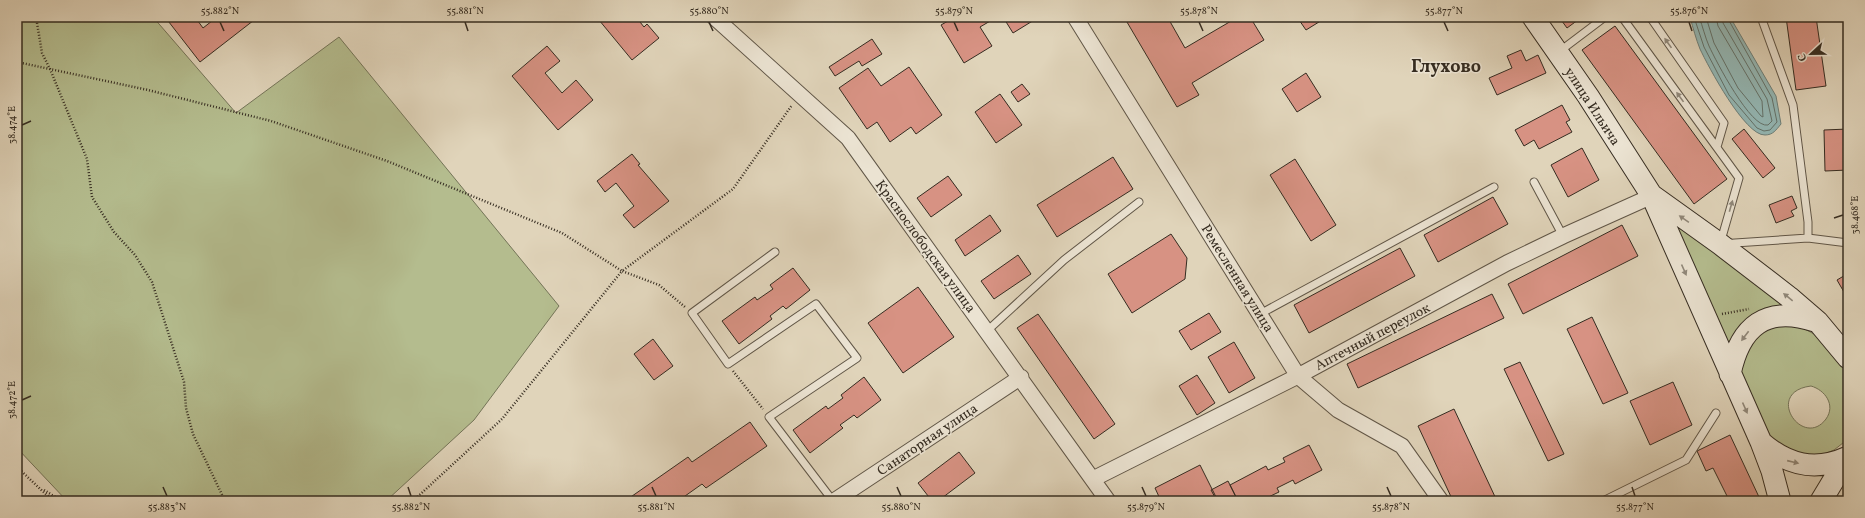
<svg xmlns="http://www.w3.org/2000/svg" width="1865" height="518" font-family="Vollkorn,serif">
<rect width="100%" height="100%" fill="#e0d4ba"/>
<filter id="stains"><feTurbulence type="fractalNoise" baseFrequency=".005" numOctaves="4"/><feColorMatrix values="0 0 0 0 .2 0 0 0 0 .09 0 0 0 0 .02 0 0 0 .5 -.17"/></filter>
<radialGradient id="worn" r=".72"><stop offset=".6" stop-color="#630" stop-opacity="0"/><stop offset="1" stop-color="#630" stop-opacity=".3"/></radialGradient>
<path fill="#b4bc8e" stroke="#747458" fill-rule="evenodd" d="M17 17H153L236 113 339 37 559 306 474 420 386 501H67L17 448Z
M1671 220 1792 306 1735 335 1727 345Z
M1783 323 1801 327 1814 334 1848 372V439L1834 450 1817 457H1802L1769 438 1741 373C1743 345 1756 331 1783 323ZM1811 386C1825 390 1836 405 1826 419 1803 450 1763 392 1811 386Z"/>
<path fill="#94b7b4" stroke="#6e7f79" d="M1690 17H1730L1776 96 1781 124C1776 130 1773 135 1765 135 1745 136 1708 66 1700 49 1696 39 1693 28 1690 17Z"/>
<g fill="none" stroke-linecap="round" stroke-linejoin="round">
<path stroke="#64726a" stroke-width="1" d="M1694 17 1704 47 1729 95 1757 128 1764 131 1770 130 1777 122 1772 98 1727 17
M1699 17C1703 27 1705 37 1709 46 1716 61 1751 129 1768 125L1772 121 1767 99 1723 23 1722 17
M1706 17 1714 43 1738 88 1761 116 1763 117 1762 101 1718 26 1716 17"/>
</g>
<path fill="#d79283" stroke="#352c21" d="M165 17H195L203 28 217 17H258L200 62Z
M602 17H636L644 27 647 24 659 38 632 60 599 20Z
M955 17H997L980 27 992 46 964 63 941 25Z
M1003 17H1039L1013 33Z
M1124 17H1170L1168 18 1185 48 1238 17H1250L1264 40 1192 83 1199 95 1177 107Z
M1297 17H1327L1306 30Z
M1559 17H1582L1567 28Z
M1786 17H1816L1826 86 1796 90Z
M1615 26 1727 179 1694 204 1582 50Z
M872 39 882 54 862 66 859 61 835 76 829 67Z
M547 46 560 61 545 73 562 93 576 80 593 100 558 130 512 76Z
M1521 50 1526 61 1538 55 1546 73 1497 95 1489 78 1512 68 1507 56Z
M909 67 942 115 916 134 911 127 890 142 877 122 867 129 839 88 868 68 881 86Z
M1306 73 1321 97 1297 112 1282 89Z
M1022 84 1030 94 1018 102 1011 92Z
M1000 94 1022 125 996 143 975 112Z
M1562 105 1570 120 1566 122 1572 132 1539 149 1534 140 1524 146 1515 130Z
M1744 129 1775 168 1763 178 1732 139Z
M1848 129V170L1825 171 1824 130Z
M1582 148 1599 180 1568 197 1551 165Z
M632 154 640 164 638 165 669 201 634 228 623 215 634 206 616 183 605 192 597 181Z
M1113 157 1133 189 1057 237 1037 205Z
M1295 159 1336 225 1311 241 1270 175Z
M948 176 962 195 931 217 917 198Z
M1792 196 1797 208 1791 211 1794 216 1776 223 1769 205Z
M1493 197 1508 224 1438 262 1424 235Z
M990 215 1001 231 965 256 955 240Z
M1622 225 1638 256 1523 314 1508 284Z
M1171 234 1187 258 1185 279 1132 313 1108 274Z
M1400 248 1415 276 1309 333 1294 305Z
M1018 255 1031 274 994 299 981 281Z
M793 268 810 290 786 309 783 306 770 316 772 319 739 344 722 321 755 297 757 300 773 289 770 285Z
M1847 274 1848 276V299L1837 280Z
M918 287 954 337 903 373 868 323Z
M1492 294 1504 318 1358 388 1347 364Z
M1209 313 1221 332 1191 350 1179 331Z
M1038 314 1115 424 1094 439 1017 328Z
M1592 317 1628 393 1603 404 1567 329Z
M653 339 673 366 654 380 634 354Z
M1234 342 1255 378 1229 393 1208 357Z
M1520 362 1564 454 1548 461 1504 369Z
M1197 375 1215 403 1197 415 1179 386Z
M864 377 881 400 857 418 854 415 840 425 843 428 810 453 793 430 826 406 828 409 843 398 841 395Z
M1673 382 1692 425 1650 445 1630 401Z
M1454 409 1497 501H1453L1418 426Z
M750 422 767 446 706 488 702 484 678 501H625L688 457 692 462Z
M1730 435 1759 497 1751 501H1716L1727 496 1713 468 1706 471 1697 451Z
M1309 445 1322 470 1295 484 1293 480 1277 488 1279 492 1260 501H1238L1230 485 1266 466 1268 470 1285 462 1283 458Z
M959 452 975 473 938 501H932L918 483Z
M1200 465 1216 497 1209 501H1161L1155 488Z
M1228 481 1238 501H1217L1211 490Z"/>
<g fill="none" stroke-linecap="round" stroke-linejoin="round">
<defs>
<path id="lane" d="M1622 17 1739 178 1720 244 1808 238 1848 243
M1650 17 1724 123 1717 147
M1761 17 1793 105 1808 222V238
M1560 51 1605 17
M1534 182 1563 236
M775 252 692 313 728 364 816 304 857 358 769 417 833 501
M1260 314 1494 187
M987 331 1064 260 1139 202
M1603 501 1686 460 1716 413"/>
<path id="street" d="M714 17 848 138 1108 501
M1075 17 1298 376 1338 410 1402 446 1441 501
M1093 479 1298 376 1507 263 1563 236 1652 196
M834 501 1021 377"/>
<path id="secondary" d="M1533 17 1588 96 1652 196 1761 442 1772 471 1780 501
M1653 196 1720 244 1789 297 1818 322 1848 358
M1730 374C1740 326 1766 305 1815 321
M1761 442C1787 465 1815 472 1848 457
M1821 501 1847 458"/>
</defs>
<use href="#lane" stroke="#605647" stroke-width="9"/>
<use href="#street" stroke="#605647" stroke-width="17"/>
<use href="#secondary" stroke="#352c21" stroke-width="23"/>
<path stroke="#352c21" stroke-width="2.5" stroke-dasharray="1 2" stroke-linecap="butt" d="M36 17 42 53 50 69 87 159 92 197 114 232 135 255 152 282 184 382 186 408 193 434 225 501
M17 62 148 90 271 121 387 161 562 233 622 271 733 189 792 105
M1722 314 1749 309
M733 371 763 409
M17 467 53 501
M44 490 62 501
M413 501 502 419 622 271 659 285 685 307"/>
<use href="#lane" stroke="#ebe3d2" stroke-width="7"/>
<use href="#street" stroke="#ebe3d2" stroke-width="15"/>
<use href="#secondary" stroke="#ebe3d2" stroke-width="21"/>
</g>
<defs><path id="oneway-solid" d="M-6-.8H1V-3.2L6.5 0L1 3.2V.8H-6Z"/></defs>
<g fill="#90887a">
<use href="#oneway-solid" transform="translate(1668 43) rotate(-125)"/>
<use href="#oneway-solid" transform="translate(1680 97) rotate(-126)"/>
<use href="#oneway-solid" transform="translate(1731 206) rotate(-74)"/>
<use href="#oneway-solid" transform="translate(1684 219) rotate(-145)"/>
<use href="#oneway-solid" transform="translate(1684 270) rotate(66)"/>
<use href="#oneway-solid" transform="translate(1788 297) rotate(-141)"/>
<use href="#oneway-solid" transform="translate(1745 336) rotate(127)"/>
<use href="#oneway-solid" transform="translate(1745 408) rotate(66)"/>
<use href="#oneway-solid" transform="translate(1793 462) rotate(13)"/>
</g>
<path fill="none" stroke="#352c21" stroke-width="1.5" d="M220 22 224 31M465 22 468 31M709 22 713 31M954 22 958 31M1199 22 1203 31M1444 22 1448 31M1689 22 1692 31M22 125 31 121M1834 218 1843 215M22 400 31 396M163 487 167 496M408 487 411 496M652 487 656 496M897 487 901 496M1142 487 1146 496M1387 487 1391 496M1632 487 1635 496"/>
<g text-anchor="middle" stroke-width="3" stroke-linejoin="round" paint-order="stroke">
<g font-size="14" fill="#352c21" stroke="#ebe3d2">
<text transform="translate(1593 106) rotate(57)" y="5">улица Ильича</text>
<text transform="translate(926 246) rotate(54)" y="5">Краснослободская улица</text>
<text transform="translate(1238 278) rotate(58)" y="5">Ремесленная улица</text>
<text transform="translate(1372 336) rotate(-28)" y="5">Аптечный переулок</text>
<text transform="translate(927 439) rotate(-34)" y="5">Санаторная улица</text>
</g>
<g font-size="18" font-weight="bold" fill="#352c21" stroke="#ebe3d2">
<text x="1446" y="72">Глухово</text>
</g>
</g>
<rect width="1865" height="518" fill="none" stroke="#e0d4ba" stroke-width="44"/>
<g transform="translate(1811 54) rotate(248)" stroke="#ebe3d2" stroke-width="3" paint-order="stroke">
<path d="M0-3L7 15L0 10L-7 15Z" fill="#352c21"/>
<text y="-6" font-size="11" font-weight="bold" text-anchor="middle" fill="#352c21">С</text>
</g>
<rect x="22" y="22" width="1821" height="474" fill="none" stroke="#352c21" stroke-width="1.5"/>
<g font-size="10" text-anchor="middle" fill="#352c21">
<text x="220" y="14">55.882°N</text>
<text x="465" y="14">55.881°N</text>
<text x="709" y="14">55.880°N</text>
<text x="954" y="14">55.879°N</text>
<text x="1199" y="14">55.878°N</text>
<text x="1444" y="14">55.877°N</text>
<text x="1689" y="14">55.876°N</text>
<text transform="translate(11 125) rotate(-90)" y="4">38.474°E</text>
<text transform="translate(1854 215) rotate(-90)" y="4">38.468°E</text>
<text transform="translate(11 400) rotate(-90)" y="4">38.472°E</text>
<text x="167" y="510">55.883°N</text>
<text x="411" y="510">55.882°N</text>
<text x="656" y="510">55.881°N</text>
<text x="901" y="510">55.880°N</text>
<text x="1146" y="510">55.879°N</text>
<text x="1391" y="510">55.878°N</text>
<text x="1635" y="510">55.877°N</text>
</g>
<rect width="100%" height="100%" filter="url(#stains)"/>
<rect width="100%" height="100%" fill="url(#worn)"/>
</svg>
